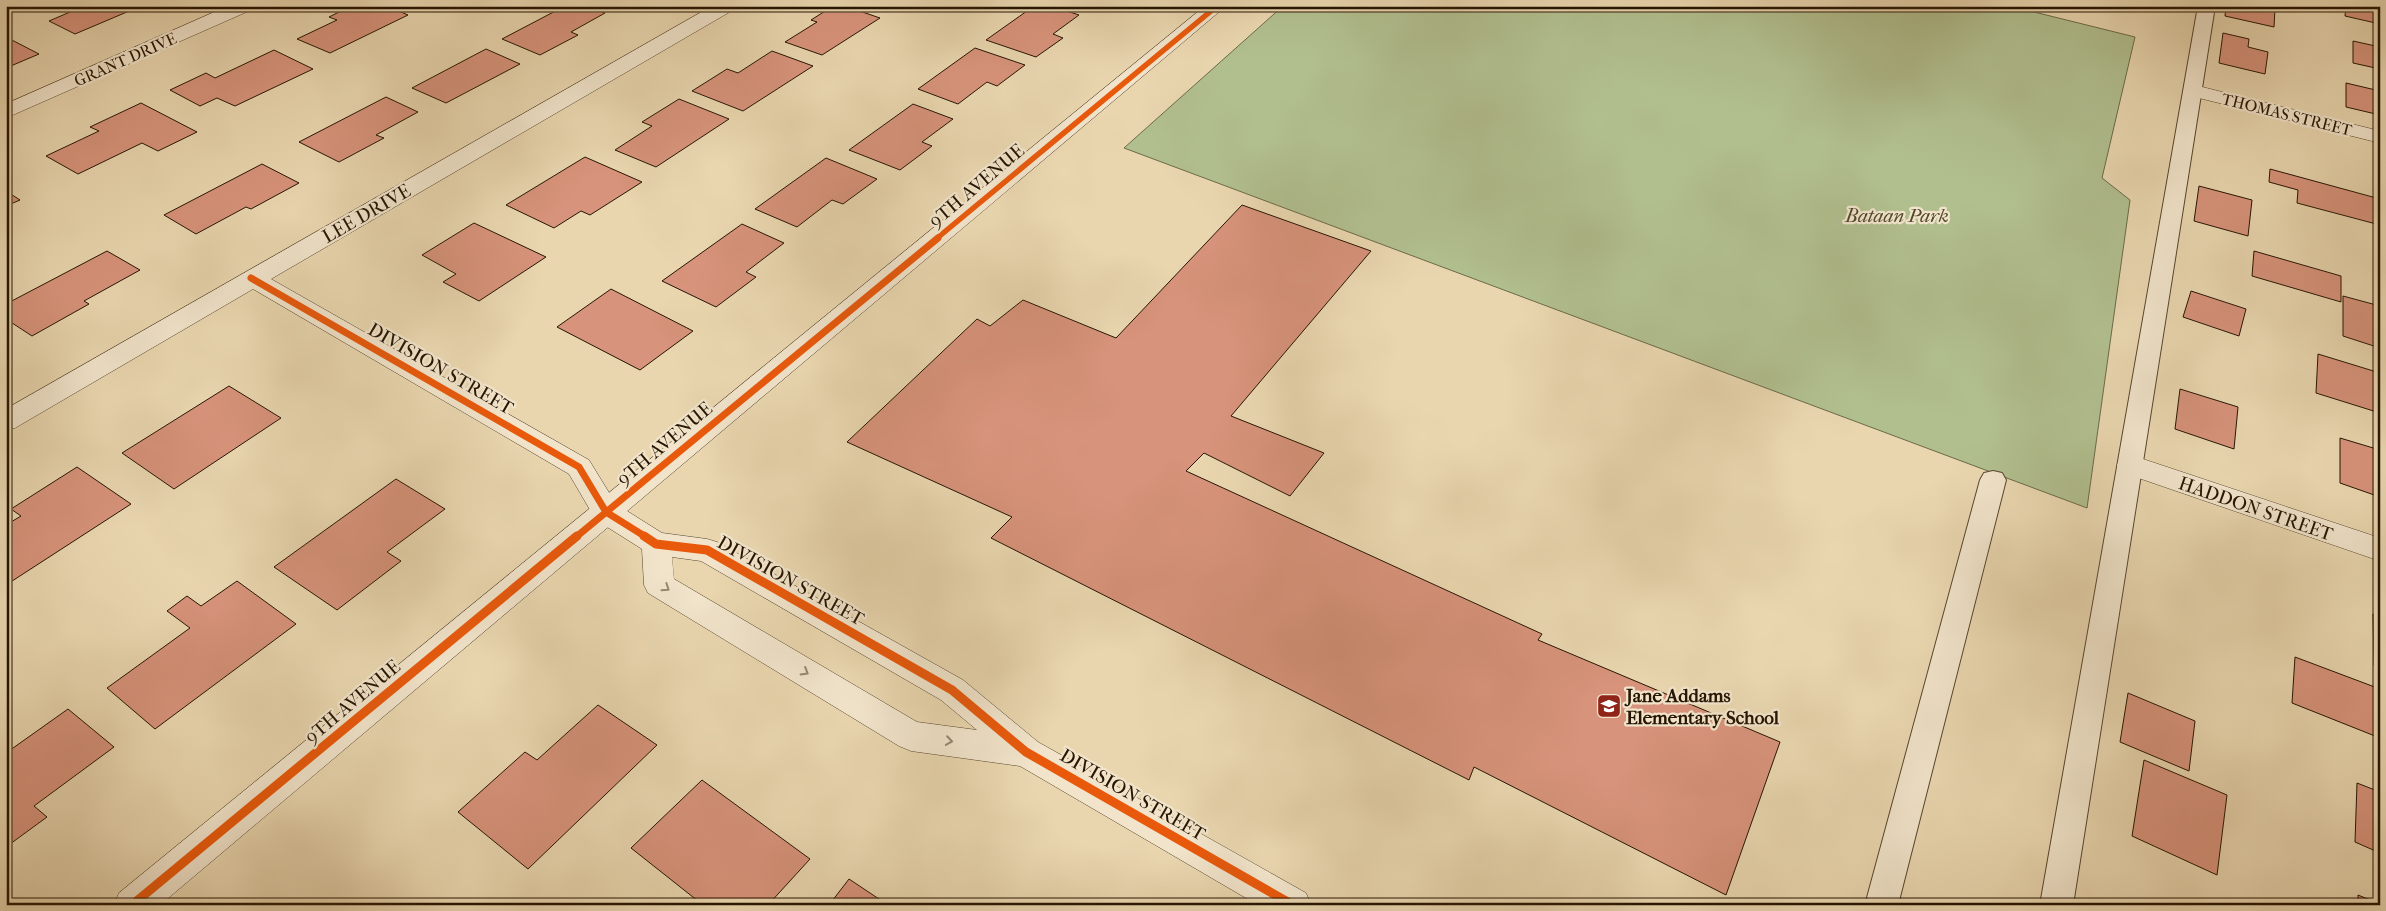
<svg xmlns="http://www.w3.org/2000/svg" width="2386" height="911" font-family="'IM FELL French Canon',serif">
<rect width="100%" height="100%" fill="#e9d6af"/>
<filter id="stains"><feTurbulence type="fractalNoise" baseFrequency=".004" numOctaves="4"/><feColorMatrix values="0 0 0 0 .2 0 0 0 0 .09 0 0 0 0 .02 0 0 0 .5 -.17"/></filter>
<radialGradient id="worn" r=".72"><stop offset=".6" stop-color="#630" stop-opacity="0"/><stop offset="1" stop-color="#630" stop-opacity=".3"/></radialGradient>
<path fill="#b1bf8f" stroke="#6c6a48" d="M1283 6H2010L2135 37 2102 178 2130 200 2087 508 1124 148Z"/>
<path fill="#d7937b" stroke="#261502" d="M84 6H141L75 34 49 21Z
M351 6H387L408 15 330 53 297 39 337 20 329 17Z
M565 6H586L605 13 571 32 578 35 540 55 502 39Z
M833 6H845L880 18 822 55 785 42 817 22 811 20Z
M1034 6H1052L1079 15 1053 34 1063 38 1036 57 986 40Z
M2226 6 2275 8 2274 27 2225 16Z
M2346 6H2380V24L2345 16Z
M2223 33 2249 39 2248 47 2268 52 2265 74 2219 63Z
M6 37 39 54 6 68Z
M2353 41 2380 47V69L2353 63Z
M975 48 1025 65 997 86 987 82 958 104 918 89Z
M486 49 520 64 446 103 412 88Z
M274 50 313 69 235 106 217 98 200 106 170 90 206 73 215 78Z
M772 51 813 66 743 111 692 91 727 69 738 73Z
M2346 83 2380 91V115L2346 107Z
M386 97 418 112 376 135 384 138 339 162 299 142Z
M679 99 729 119 656 167 615 150 652 126 642 122Z
M141 103 197 132 158 151 142 143 78 174 46 156 99 131 90 127Z
M913 104 953 119 922 142 932 146 900 170 849 150Z
M585 157 642 182 590 215 581 211 554 228 506 205Z
M826 158 877 179 843 204 832 200 797 227 755 209Z
M262 164 299 183 251 209 246 207 196 234 164 215Z
M2270 169 2380 199V225L2297 203 2298 190 2269 182Z
M2199 186 2252 200 2248 236 2194 221Z
M6 191 20 200 6 206Z
M1242 205 1371 251 1231 416 1324 453 1290 496 1204 453 1186 471 1542 634 1538 640 1780 742 1726 895 1474 767 1469 780 991 538 1012 517 847 442 977 319 990 326 1023 300 1116 338Z
M474 223 546 257 479 301 443 282 456 274 422 255Z
M742 224 784 243 746 272 756 277 716 307 662 281Z
M107 251 140 270 84 301 89 304 32 336 6 319V304Z
M2254 251 2341 276V302L2252 276Z
M611 289 693 331 640 370 557 327Z
M2191 291 2246 309 2239 336 2183 317Z
M2343 296 2380 306V348L2343 336Z
M2318 354 2380 373V413L2316 393Z
M229 386 281 418 174 489 122 453Z
M2180 389 2238 407 2234 449 2175 429Z
M2340 438 2380 450V497L2340 483Z
M77 467 131 504 6 585V525L21 516 11 509Z
M396 479 445 509 387 552 401 561 337 610 274 567Z
M237 581 296 624 155 729 107 688 190 628 167 611 187 596 201 606Z
M2373 614 2380 616V669L2374 666Z
M2295 657 2380 689V738L2292 703Z
M2128 693 2195 721 2189 771 2120 742Z
M598 705 657 745 528 869 458 812 525 752 537 760Z
M68 709 114 747 34 806 47 817 6 847V753Z
M2144 760 2227 795 2217 875 2132 836Z
M702 780 810 859 768 905H703L631 848Z
M2357 783 2380 792V853L2355 842Z
M849 879 888 905H829Z
M2358 895 2380 904V905H2358Z"/>
<g fill="none" stroke-linecap="round" stroke-linejoin="round">
<defs>
<path id="service" d="M2198 6H2215L2073 905H2040Z
M1993 471 2002 473 2006 480 1898 905H1865L1980 480 1984 473Z"/>
<path id="minor" d="M228 6H253L251 10 6 118V104Z
M712 6H735L733 10 271 279 589 460 616 504 662 533 707 539 717 542 963 680 1038 742 1306 893 1311 905H1258L1020 766 911 751 899 746 648 593 644 585 642 549 596 520 569 474 253 289 15 428 6 430V409ZM672 557 701 561 941 700 977 730 917 722 674 579Z
M2194 85 2380 131V143L2187 95 2184 91 2187 87Z
M2131 455 2380 538V561L2121 472 2117 465 2121 458Z"/>
<path id="tertiary" d="M1205 6H1226L160 905H114L119 893Z"/>
</defs>
<use href="#service" stroke="#57452d" stroke-width="2"/>
<use href="#minor" stroke="#57452d" stroke-width="1"/>
<use href="#tertiary" stroke="#57452d" stroke-width="1"/>
<use href="#service" fill="#f1e4cb" fill-rule="evenodd"/>
<use href="#minor" fill="#f1e4cb" fill-rule="evenodd"/>
<use href="#tertiary" fill="#f1e4cb" fill-rule="evenodd"/>
<defs>
<path id="cycleway-far2" d="M936 239 1217 6"/>
<path id="cycleway-far1" d="M251 278 579 467 606 512 646 537
M576 537 938 238"/>
<path id="cycleway" d="M644 536 656 544 707 550 952 690 1026 752 1293 905
M132 905 577 536"/>
</defs>
<use href="#cycleway-far2" stroke="#f1e4cb" stroke-width="8"/>
<use href="#cycleway-far1" stroke="#f1e4cb" stroke-width="10"/>
<use href="#cycleway" stroke="#f1e4cb" stroke-width="12"/>
<use href="#cycleway-far2" stroke="#e8590c" stroke-width="5.5"/>
<use href="#cycleway-far1" stroke="#e8590c" stroke-width="7"/>
<use href="#cycleway" stroke="#e8590c" stroke-width="9"/>
</g>
<defs><path id="oneway-chevron" d="M-2-3.5L2.5 0L-2 3.5" fill="none" stroke-width="1.6" stroke-linecap="round" stroke-linejoin="round" transform="scale(1.25)"/></defs>
<g stroke="#968771">
<use href="#oneway-chevron" transform="translate(666 588) rotate(34)"/>
<use href="#oneway-chevron" transform="translate(805 672) rotate(31)"/>
<use href="#oneway-chevron" transform="translate(949 741) rotate(8)"/>
</g>
<defs>
<symbol id="school-square" viewBox="-11 -11 22 22"><rect x="-9" y="-9" width="18" height="18" rx="4" fill="#8f2418" stroke="#f1e4cb"/><path d="M0-5L7-2L0 1L-7-2ZM-4 1L0 2.5L4 1V4Q0 6-4 4Z" fill="#fff"/></symbol>
</defs>
<g fill-rule="evenodd">
<use href="#school-square" x="1595" y="692" width="28" height="28"/>
</g>
<g text-anchor="middle" stroke-width="4.5" stroke-linejoin="round" paint-order="stroke">
<g font-size="16" fill="#261502" stroke="#f1e4cb">
<text transform="translate(125 59) rotate(-24)" y="6">GRANT DRIVE</text>
<text transform="translate(2287 114) rotate(14)" y="6">THOMAS STREET</text>
</g>
<g font-size="19" fill="#261502" stroke="#f1e4cb">
<text transform="translate(976 185) rotate(-40)" y="7">9TH AVENUE</text>
<text transform="translate(366 213) rotate(-30)" y="7">LEE DRIVE</text>
<text transform="translate(441 368) rotate(30)" y="7">DIVISION STREET</text>
<text transform="translate(664 443) rotate(-40)" y="7">9TH AVENUE</text>
<text transform="translate(2256 508) rotate(19)" y="7">HADDON STREET</text>
<text transform="translate(791 580) rotate(29)" y="7">DIVISION STREET</text>
<text transform="translate(352 701) rotate(-40)" y="7">9TH AVENUE</text>
<text transform="translate(1133 794) rotate(30)" y="7">DIVISION STREET</text>
</g>
<g font-size="19" font-style="italic" fill="#50482c" stroke="#f1e4cb">
<text x="1897" y="222">Bataan Park</text>
</g>
<g font-size="19" font-weight="bold" fill="#261502" stroke="#f1e4cb" text-anchor="start">
<text x="1626" y="702">Jane Addams<tspan x="1626" dy="22">Elementary School</tspan></text>
</g>
</g>
<rect width="2386" height="911" fill="none" stroke="#e9d6af" stroke-width="25"/>
<rect x="8" y="8" width="2371" height="896" fill="none" stroke="#261502" stroke-width="2.5"/>
<rect x="12" y="12" width="2361" height="886" fill="none" stroke="#261502"/>
<rect width="100%" height="100%" filter="url(#stains)"/>
<rect width="100%" height="100%" fill="url(#worn)"/>
</svg>
